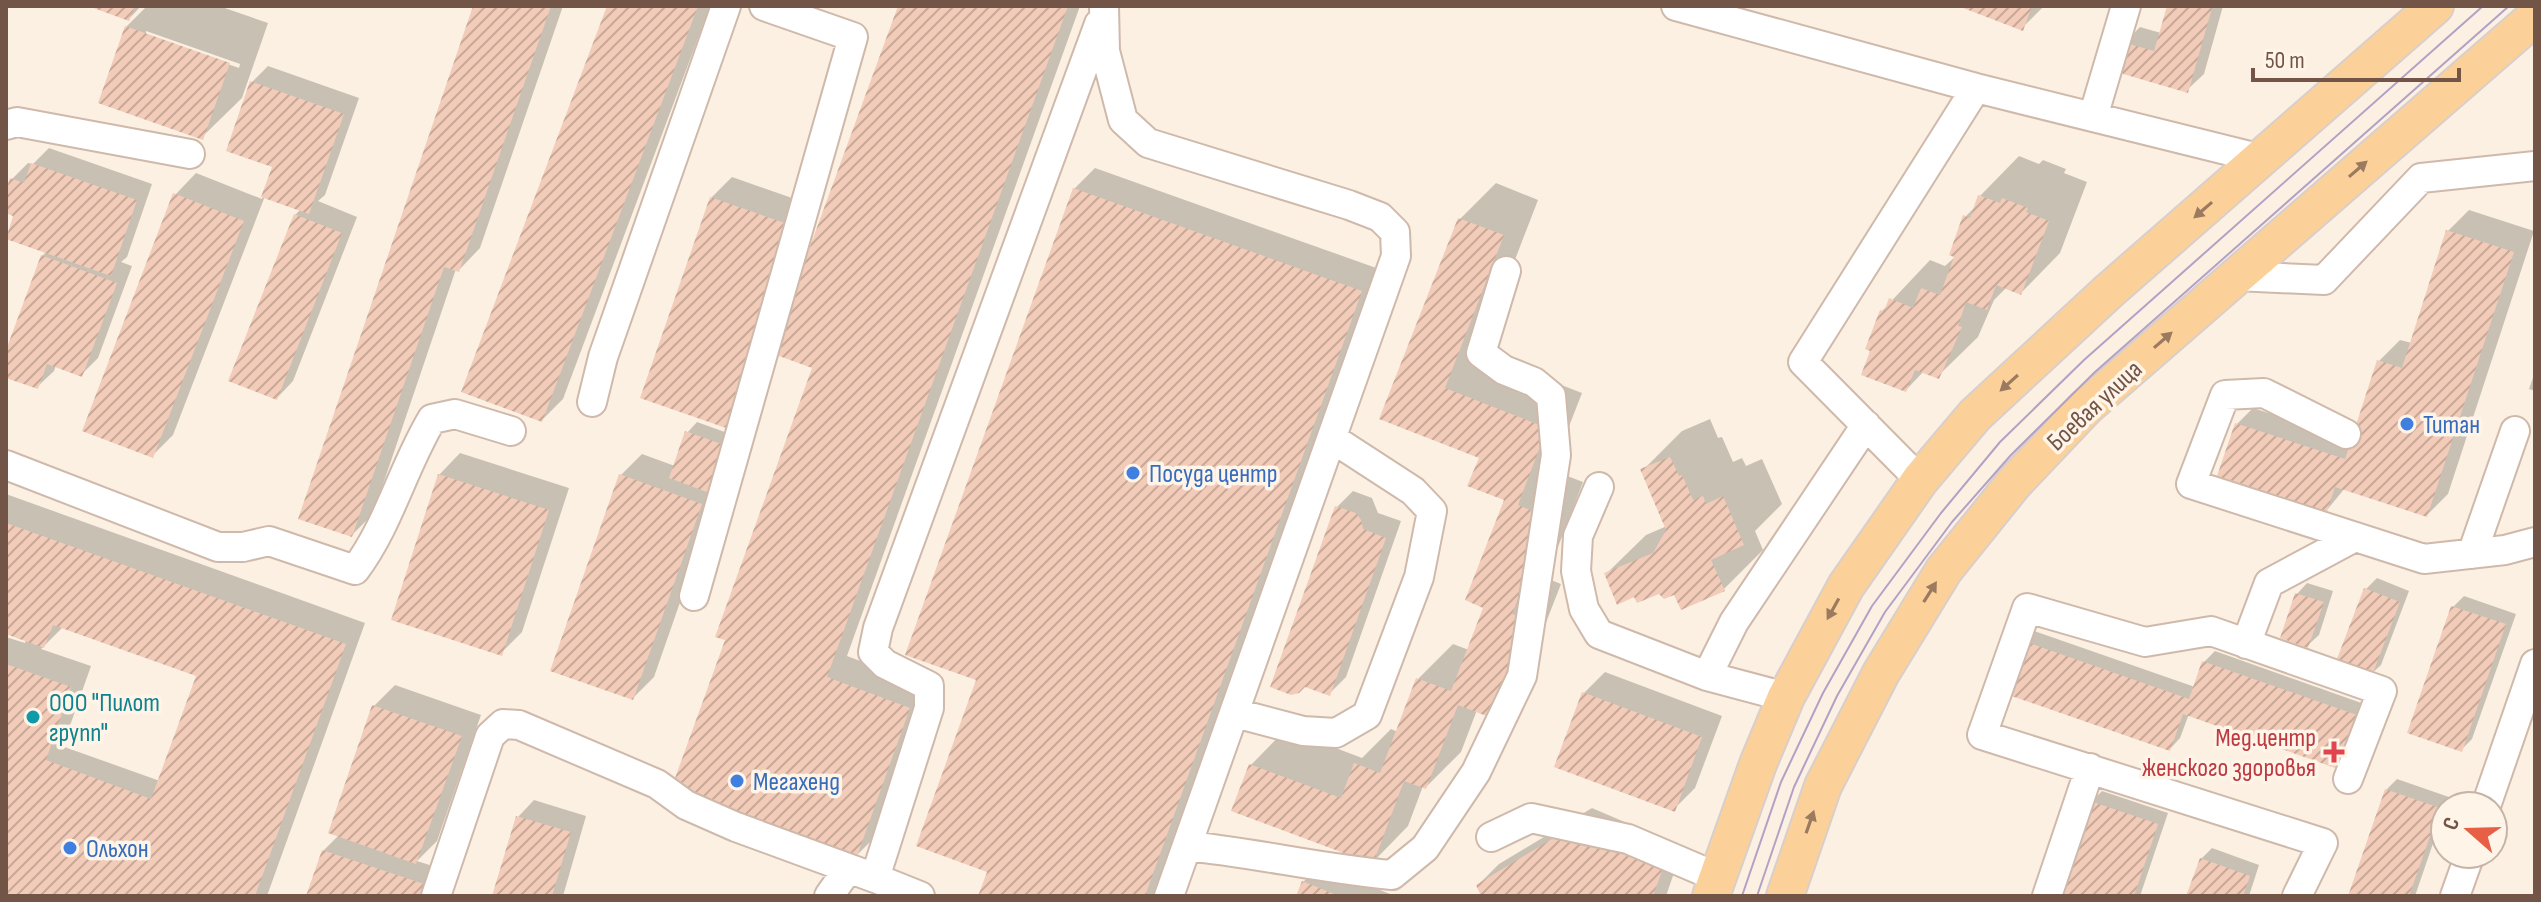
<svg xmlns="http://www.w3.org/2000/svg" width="2541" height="902" font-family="'Sofia Sans Condensed',sans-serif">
<defs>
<pattern id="building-hatch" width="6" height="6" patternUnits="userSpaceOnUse" patternTransform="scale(2)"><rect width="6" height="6" fill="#f2ccb9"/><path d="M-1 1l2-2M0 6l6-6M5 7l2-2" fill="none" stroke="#c8a898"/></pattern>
</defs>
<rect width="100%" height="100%" fill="#fcf0e2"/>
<path fill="#0003" fill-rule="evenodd" d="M93 6H141L129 19Z
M147 6H219L268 23 242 98 202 137 126 27ZM146 31 240 64 239 68 146 35Z
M475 6H563L480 248 459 270 456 269 373 514 352 535Z
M609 6H710L563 399 542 420Z
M899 6H1080L847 656 930 687 877 835 856 856 727 639 814 367Z
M1963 6H2044L2022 28Z
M2169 6H2223L2204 74 2187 90 2124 43 2140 27 2161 33Z
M268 66 359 98 325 195 318 201 357 217 293 381 277 398 295 215 301 209 265 196 173 435 152 456 175 195 196 173 262 199 274 166 252 82Z
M49 148 152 184 127 257 121 262 132 266 98 358 82 374 56 365 54 371 37 387 6 376V356L42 256 47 251 16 215 6 211V196L12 179 28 163 33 164Z
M2019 156 2039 164 2043 160 2066 169 2064 173 2087 182 2060 253 2021 293 2007 287 1994 300 1978 337 1938 376 1924 371 1906 390 1882 311 1930 260 1945 266 1956 256 1965 217 1976 206 1980 196Z
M1095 168 1382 270 1157 896H984L989 871 978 678 1074 189Z
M732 177 815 206 747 404 726 426 711 198Z
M1496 183 1538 200 1479 353 1582 393 1552 470 1583 482 1546 578 1561 584 1524 679 1477 710 1461 752 1426 787 1423 786 1408 826 1373 862 1251 765 1286 729 1362 758 1391 729 1398 732 1418 679 1453 644 1469 650 1486 606 1506 499 1481 457 1382 418 1460 219Z
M2469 210 2534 231 2448 494 2427 515 2345 488 2327 510 2237 424 2253 408 2353 441 2379 361 2400 340 2412 343 2448 231Z
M2535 372V391L2529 389Z
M1710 419 1718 438 1722 437 1733 462 1742 458 1746 466 1762 459 1782 504 1755 531 1763 550 1723 590 1635 595 1606 574 1646 535 1667 526 1643 470 1682 431Z
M697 422 733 435 722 482 654 677 633 698 621 475 642 454 675 466 687 433Z
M460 453 569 488 522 632 501 653 439 475Z
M1353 491 1372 498 1378 513 1401 521 1346 677 1329 694 1337 507Z
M6 494 365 623 267 896H6V637L25 643 26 640 6 632ZM63 627 198 675 160 781 59 745 66 737 91 666 41 649Z
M2377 578 2409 591 2381 665 2370 675 2366 589Z
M2307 583 2333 591 2319 635 2308 645 2297 594Z
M2464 596 2516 614 2472 739 2461 750 2410 732 2453 607Z
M2031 630 2195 687 2204 662 2215 651 2367 705 2349 755 2189 714 2180 738 2170 749 2003 690Z
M1605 672 1722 716 1695 788 1674 809 1584 693Z
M395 685 481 715 437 841 417 861 442 869 433 896H308L323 851 339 835 374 706Z
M2397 779 2449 797 2415 896H2350L2386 790Z
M2102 791 2168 813 2140 896H2060L2091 802Z
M534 800 586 816 563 896H494L518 817Z
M1592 808 1683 847 1666 896H1484L1478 885 1499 864Z
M2212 848 2259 865 2249 896H2188L2201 859Z
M1320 866 1395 896H1298L1303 882Z"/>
<path fill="url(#building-hatch)" d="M88 6H135L129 21Z
M473 6H551L459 272 444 267 352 537 298 519Z
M607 6H698L542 422 461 392Z
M898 6H1068L827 677 910 708 856 859 670 792 725 640 715 637 812 368 771 353Z
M1958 6H2032L2023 31Z
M2167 6 2212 8 2188 93 2113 71 2122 42 2154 51Z
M125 26 230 63 203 140 98 103Z
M250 81 344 114 309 214 261 197 272 167 226 151Z
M31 163 137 200 111 276 6 239 13 216 6 213V190L10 178 24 183Z
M1073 188 1362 291 1145 896H978L987 872 916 846 976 680 905 655Z
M173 193 244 221 153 458 82 431Z
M1978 195 2000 203 2002 198 2028 208 2026 212 2049 221 2021 295 1996 285 1987 310 1966 302 1958 326 1962 327 1939 379 1915 370 1906 392 1861 375 1870 351 1865 349 1880 310 1884 311 1889 298 1913 308 1921 288 1940 295 1954 257 1949 255 1963 215 1970 218Z
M710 197 796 227 726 428 640 398Z
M294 214 342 233 277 400 228 381Z
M1458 218 1504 235 1445 388 1547 428 1518 505 1549 518 1512 614 1527 620 1489 717 1458 705 1426 789 1404 781 1373 864 1231 811 1249 764 1341 798 1354 763 1380 773 1416 678 1451 691 1483 608 1465 600 1504 500 1467 486 1479 458 1379 419Z
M2446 230 2514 252 2427 517 2335 487 2327 512 2217 476 2235 423 2345 459 2377 360 2402 368Z
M41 255 117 283 82 377 47 364 38 389 6 378V350Z
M685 431 724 445 707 492 669 478Z
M1670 457 1679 476 1682 475 1693 500 1703 496 1706 504 1723 496 1744 545 1711 560 1725 591 1681 610 1674 595 1664 599 1659 594 1637 603 1634 597 1617 605 1604 573 1653 553 1666 530 1640 469Z
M438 474 549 510 502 656 391 620Z
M619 474 702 504 633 700 550 671Z
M1335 506 1356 513 1361 520 1363 529 1386 538 1330 696 1305 687 1299 693 1291 695 1270 687Z
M6 523 346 644 255 896H6V664L71 687 46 760 151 799 196 676 53 625 44 648 6 634Z
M2364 588 2400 602 2371 678 2335 664Z
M2295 593 2324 602 2308 648 2280 638Z
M2451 606 2506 624 2462 752 2407 733Z
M2018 639 2189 699 2202 661 2357 715 2338 769 2183 714 2170 751 2000 692Z
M1582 692 1702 737 1675 812 1554 767Z
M372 705 462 736 416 864 328 833Z
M2385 789 2440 808 2409 896H2348Z
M2090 801 2158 824 2134 896H2058Z
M516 816 571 832 552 896H492Z
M1570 828 1663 868 1653 896H1481L1476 885Z
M322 850 427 885 424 896H306Z
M2200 858 2250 876 2243 896H2186Z
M1302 881 1339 896H1296Z"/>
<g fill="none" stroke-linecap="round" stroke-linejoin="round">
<defs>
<path id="minor" d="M1104 6 1105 51 1123 120 1148 143 1349 205 1380 217 1395 232 1396 256 1169 896
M1676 6 1976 88 2262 159
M2093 117 2126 6
M6 125 17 122 190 154
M2236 276 2324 280 2421 178 2535 166
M592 402 603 357 726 6
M2346 434 2264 393 2225 395 2191 484 2424 559 2505 550 2535 542
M6 465 218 547H243L269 541 355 570C389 525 403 467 432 419L455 414 511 431
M1920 480 1803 362 1976 88
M1599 487 1578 536 1576 571 1584 609 1599 634 1707 676 1786 697
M2472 554 2515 431
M694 596 853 37 764 6
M2246 644 2269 583 2355 537
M1707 676 1734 622 1866 425
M1235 713 1303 731 1336 733 1367 715 1419 577 1432 511 1413 491 1333 439
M2486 806 2535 664
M1491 837 1531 818 1628 839 1717 877
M1187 846C1256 853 1323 869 1392 875L1425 848 1476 772 1522 676 1556 455 1551 396 1534 382 1504 370 1481 353 1506 271
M436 896 490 736 503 724 519 725 657 784 686 805 736 827 875 878
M829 896 848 869
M920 896 875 878 929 708V686L885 664 873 652 878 628 1099 24
M2047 896 2090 768
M2297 896 2323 843 1982 735 2027 608 2145 642 2211 631 2382 691 2348 779
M2455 896 2470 854"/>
<path id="major" d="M1711 896 1758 764 1786 697 1846 586 1920 480 1975 415 2109 291 2435 6
M1785 896 1823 786 1881 673 1944 570 2014 483 2086 407 2535 17"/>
</defs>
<use href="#minor" stroke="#cfb9ab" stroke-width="32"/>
<use href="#major" stroke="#d8cfcc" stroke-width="40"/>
<use href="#minor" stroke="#fff" stroke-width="28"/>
<use href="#major" stroke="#fbd199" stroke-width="36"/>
<path stroke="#b2a1c5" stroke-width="2" d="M1742 896 1781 782 1823 693 1872 606 1941 513 2000 442 2084 360 2483 6
M1757 896 1794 787 1837 696 1885 612 1952 522 2011 455 2095 372 2509 6"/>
</g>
<defs><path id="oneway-solid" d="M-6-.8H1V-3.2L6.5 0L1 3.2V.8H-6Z" transform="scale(2)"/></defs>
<g fill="#9c7a60">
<use href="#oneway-solid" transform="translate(2358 169) rotate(-41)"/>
<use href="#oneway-solid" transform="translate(2203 210) rotate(139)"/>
<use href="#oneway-solid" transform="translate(2163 340) rotate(-41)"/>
<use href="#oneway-solid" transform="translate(2009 383) rotate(138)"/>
<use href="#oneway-solid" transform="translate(1930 592) rotate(-58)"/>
<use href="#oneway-solid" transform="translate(1833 609) rotate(119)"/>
<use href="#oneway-solid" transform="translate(1810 822) rotate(-71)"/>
</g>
<g fill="#3f7fe0" stroke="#fff4e8" stroke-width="3">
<circle cx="2407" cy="424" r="8"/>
<circle cx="1133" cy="473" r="8"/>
<circle cx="737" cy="781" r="8"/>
<circle cx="70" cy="848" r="8"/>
</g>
<circle fill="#0f9aa8" stroke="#fff4e8" stroke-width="3" cx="33" cy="717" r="8"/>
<path fill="#e0444e" stroke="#fff4e8" stroke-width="3" d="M2330 740h8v8h8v8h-8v8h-8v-8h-8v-8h8z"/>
<g text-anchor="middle" stroke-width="7" stroke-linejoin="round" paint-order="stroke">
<g font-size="26" fill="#735548" stroke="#fff4e8">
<text transform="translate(2094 405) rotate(-43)" y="9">Боевая улица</text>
</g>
<g font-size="26" fill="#366cbe" stroke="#fff4e8" text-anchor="start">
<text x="2423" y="433">Титан</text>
<text x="1149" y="482">Посуда центр</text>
<text x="753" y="790">Мегахенд</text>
<text x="86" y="857">Ольхон</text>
</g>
<g font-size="26" fill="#0d838f" stroke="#fff4e8" text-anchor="start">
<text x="49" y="711">ООО "Пилот<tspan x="49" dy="30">групп"</tspan></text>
</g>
<g font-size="26" fill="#be3a42" stroke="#fff4e8" text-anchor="end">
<text x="2316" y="746">Мед.центр<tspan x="2316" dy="30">женского здоровья</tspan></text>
</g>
</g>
<rect width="2541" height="902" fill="none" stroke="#735548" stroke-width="16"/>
<g transform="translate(2469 830) rotate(290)"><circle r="38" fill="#fff4e8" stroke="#c7b4a8" stroke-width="2"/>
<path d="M0-6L14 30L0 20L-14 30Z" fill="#e76046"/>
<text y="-12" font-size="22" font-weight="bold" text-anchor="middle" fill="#735548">С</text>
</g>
<path d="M2253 68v12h206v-12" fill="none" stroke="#735548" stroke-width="4"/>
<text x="2265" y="68" font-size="24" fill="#735548" stroke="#fff4e8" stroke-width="6" paint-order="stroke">50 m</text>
</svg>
